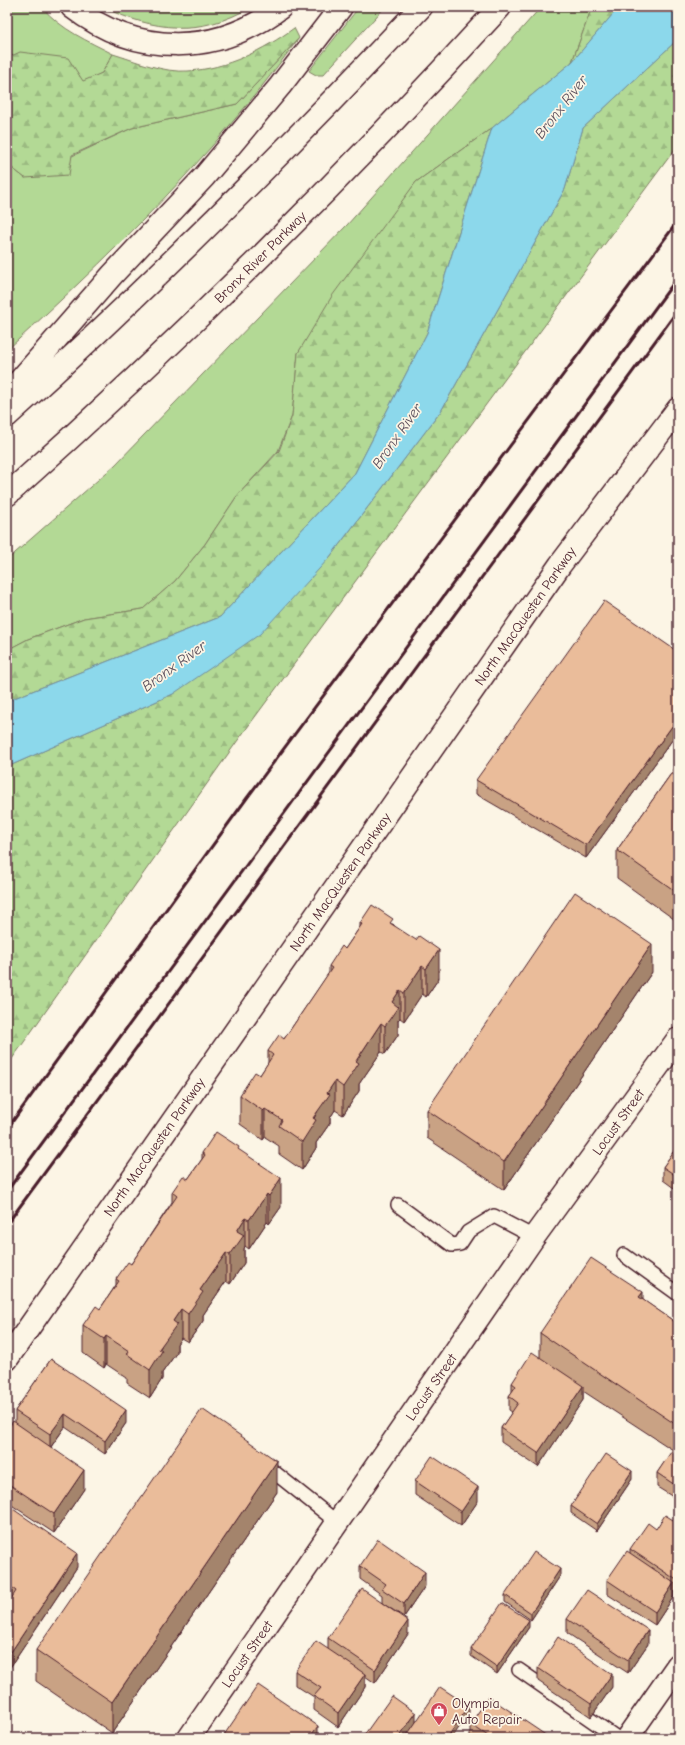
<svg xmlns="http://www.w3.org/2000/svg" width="685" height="1745" font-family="'Comic Neue',sans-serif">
<defs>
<pattern id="forest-firs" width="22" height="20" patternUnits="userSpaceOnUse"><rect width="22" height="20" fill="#b3d995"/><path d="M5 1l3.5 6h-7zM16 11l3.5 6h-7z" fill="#9bba81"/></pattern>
</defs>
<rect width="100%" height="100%" fill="#fcf5e5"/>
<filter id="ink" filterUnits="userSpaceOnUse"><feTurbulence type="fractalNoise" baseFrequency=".025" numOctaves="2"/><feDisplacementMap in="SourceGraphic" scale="8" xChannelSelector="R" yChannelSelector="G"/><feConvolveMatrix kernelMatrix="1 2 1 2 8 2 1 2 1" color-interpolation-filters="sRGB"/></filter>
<g filter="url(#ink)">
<path fill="#b3d995" stroke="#7e7c60" d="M7 7H42C61 30 88 41 113 54L102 73 83 82 20 53 7 58Z
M102 7H251C200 37 154 31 102 7Z
M359 7H385L323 75H316L309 71Z
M541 7H592L572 62 492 128 416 182 298 353 292 416 278 451 237 496 205 544 175 581 143 609 84 618 28 639 7 650V560L115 465 347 225Z
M299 38C280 63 261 88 241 112 170 198 89 275 7 350V164L25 178 132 128 237 104Z"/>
<path fill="url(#forest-firs)" stroke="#7e7c60" d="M592 7H619L572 62Z
M294 28 299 38 237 104 132 128 72 155 69 175 25 178 7 164V58L20 52 68 58 83 81 102 73 113 54C136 61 164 73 188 71 226 69 264 50 294 28Z
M678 39V145L238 740 7 1066V767L173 694 329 558 441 411 565 189 583 128Z
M492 128 427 333 355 473 220 617 7 701V650L28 639 84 618 143 609 175 581 205 544 237 496 279 451 292 416 298 353 332 296 416 182Z"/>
<path fill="#8cd8eb" stroke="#728e9e" d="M619 7H678V39L583 128 565 189 441 411 329 558 260 634 173 694 7 767V701L220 617 355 473 427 333 492 128 572 62Z"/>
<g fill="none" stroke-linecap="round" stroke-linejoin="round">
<defs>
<path id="lane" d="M398 1205 452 1245 460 1244 468 1232 494 1216 534 1237
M624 1255 678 1294
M264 1464 338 1523
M519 1670 617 1738"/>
<path id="street" d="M7 1359 560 565 678 409
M189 1738 534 1237 678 1039
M627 1738 678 1665"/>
<path id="highway" d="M72 7C136 56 216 57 281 7
M7 395 113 274 204 177 280 86 341 7
M7 416C151 286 288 149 421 7
M7 495C180 341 344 178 500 7"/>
</defs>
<use href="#lane" stroke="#4a1f2b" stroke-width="16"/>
<use href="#street" stroke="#4a1f2b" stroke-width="25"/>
<use href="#highway" stroke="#4a1f2b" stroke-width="25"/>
<use href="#lane" stroke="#fcf5e5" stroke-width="13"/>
<use href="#street" stroke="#fcf5e5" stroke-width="22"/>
<use href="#highway" stroke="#fcf5e5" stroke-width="22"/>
<path stroke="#4a1f2b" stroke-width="3" d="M7 1129 247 798 678 221
M7 1191 678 277
M7 1224 678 310"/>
</g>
<path fill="#c9a284" stroke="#4a1f2b" d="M678 652V732L586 858 476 794V780Z
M678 764V922L617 878V850Z
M360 923 393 924 439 978 426 997 422 994 404 1021 400 1018 398 1020V1035L385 1054 381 1052 359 1084V1091L343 1115 335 1110 330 1118V1123L316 1143V1148L302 1170 279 1154V1146L265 1137 263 1140 240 1124V1095L260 1075 268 1063V1051L284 1039 329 973V966L345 949 360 927Z
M652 972 504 1190 427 1138V1110Z
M678 1145V1191L663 1180V1167Z
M239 1150 281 1207 269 1224 267 1222 249 1249 245 1246 244 1249V1263L230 1284 226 1281 203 1315V1321L188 1342 181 1338 177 1344V1352L162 1373V1379L150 1398 127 1383V1378L106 1364 104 1368 83 1353V1325L100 1309 116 1285V1279L131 1264 172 1202V1192L188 1179 202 1159V1153Z
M643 1300 678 1324V1500L657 1487V1473L673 1450 583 1391V1400L538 1467 501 1442V1428L512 1412 509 1410V1396L512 1392V1383L540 1357V1333Z
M51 1359 126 1423 105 1454 65 1427 51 1447 84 1489 54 1533 7 1502V1430L15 1423V1411Z
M632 1479 597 1531 571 1513V1506Z
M415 1481 478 1501 461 1526 415 1495Z
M277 1492 112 1733 36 1681V1650Z
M7 1505 77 1567 7 1672Z
M678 1523V1595L674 1592V1596L655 1625 607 1594V1580L630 1553V1549L656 1529Z
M360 1566 425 1586 404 1617 382 1603 408 1634 375 1683 365 1676V1687L338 1727 314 1710V1697L295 1685V1671L328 1649V1638L382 1603V1595L360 1579Z
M560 1576 531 1620 505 1602V1595Z
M567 1619 648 1644 628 1673 567 1633Z
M529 1627 497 1674 471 1656V1649Z
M538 1668 612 1687 591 1717 538 1681Z
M470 1724 550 1738H470Z"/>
<path fill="#a4846c" stroke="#4a1f2b" d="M678 718V732L586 858V845Z
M652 944V972L504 1190V1162Z
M439 950V978L426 997V969Z
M422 966V994L404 1021V993Z
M400 990V1018L398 1020V1035L385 1054V1026L392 1002Z
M381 1023V1052L359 1084V1091L343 1115V1087L356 1061Z
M335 1081V1110L330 1118V1123L316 1143V1148L302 1170V1142L327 1093Z
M265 1109V1137L263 1140V1111Z
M281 1178V1207L269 1224V1196Z
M267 1194V1222L249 1249V1220Z
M245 1218V1246L244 1249V1263L230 1284V1255L237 1231Z
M226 1253V1281L203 1315V1321L188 1342V1314L200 1290Z
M643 1292V1320L639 1297Z
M181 1309V1338L177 1344V1352L162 1373V1379L150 1398V1370L173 1321Z
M106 1336V1364L104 1368V1339Z
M583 1386V1400L538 1467V1453Z
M126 1410V1423L105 1454V1441Z
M65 1414V1427L50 1448V1434Z
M277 1461V1492L112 1733V1702Z
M84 1470V1489L54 1533V1514Z
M632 1471V1479L597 1531V1524Z
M478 1487V1501L461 1526V1512Z
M77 1553V1567L7 1672V1658Z
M560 1569V1576L531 1620V1613Z
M425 1572V1586L404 1617V1604Z
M674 1583V1596L655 1625V1612Z
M529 1620V1627L497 1674V1667Z
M408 1621V1634L375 1683V1670Z
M648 1630V1644L628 1673V1660Z
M365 1674V1687L338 1727V1713Z
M612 1674V1687L591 1717V1704Z
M469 1706V1713L452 1738H447Z
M416 1713V1727L408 1738H398Z
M318 1726V1738H309Z"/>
<path fill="#eabc9a" stroke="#4a1f2b" d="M604 601 678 652V718L586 845 476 780Z
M678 764V893L617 850Z
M575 892 652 944 504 1162 427 1110Z
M372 905 393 919 390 923 416 940 419 936 439 950 426 969 422 966 404 993 400 990 392 1002 398 1007 385 1026 381 1023 356 1061 359 1063 343 1087 335 1081 327 1093 330 1094 313 1118 316 1120 302 1142 279 1126 282 1120 265 1109 263 1111 240 1095 255 1072 260 1075 273 1055 268 1051 279 1035 284 1039 332 968 329 966 342 946 345 949 362 924 360 923Z
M216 1132 239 1147 238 1149 281 1178 269 1196 267 1194 249 1220 245 1218 237 1231 244 1235 230 1255 226 1253 200 1290 203 1292 188 1314 181 1309 173 1321 177 1324 159 1349 162 1351 150 1370 127 1354 129 1351 106 1336 104 1339 83 1325 96 1306 100 1309 119 1281 116 1279 128 1262 131 1264 177 1196 172 1192 183 1176 188 1179 205 1155 202 1153Z
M678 1145V1177L663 1167Z
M591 1258 643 1292 639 1297 678 1324V1426L540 1333Z
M532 1352 583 1386 538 1453 501 1428 518 1403 509 1396 516 1386 512 1383Z
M51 1359 126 1410 105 1441 65 1414 50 1434 15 1411Z
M202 1409 277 1461 112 1702 36 1650Z
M13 1421 84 1470 54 1514 7 1483V1430Z
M673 1449 678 1452V1487L657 1473Z
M606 1454 632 1471 597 1524 571 1506Z
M432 1456 478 1487 461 1512 415 1481Z
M7 1505 77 1553 7 1658V1597L11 1599 16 1591 7 1584Z
M665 1515 678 1523V1581L630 1549 648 1523 656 1529Z
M378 1539 425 1572 404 1604 382 1589 386 1584 360 1566Z
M627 1551 674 1583 655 1612 607 1580Z
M534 1552 560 1569 531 1613 505 1595Z
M362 1589 408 1621 375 1670 328 1638Z
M587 1590 648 1630 628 1660 567 1619Z
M502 1603 529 1620 497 1667 471 1649Z
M558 1637 612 1674 591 1704 538 1668Z
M316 1641 365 1674 338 1713 314 1696 321 1688 295 1671Z
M258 1685 318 1726 309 1738H222Z
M440 1687 469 1706 447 1738H405Z
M392 1696 416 1713 398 1738H362Z
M489 1697 550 1738H491L470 1724Z"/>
</g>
<defs>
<symbol id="shop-pin" viewBox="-11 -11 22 30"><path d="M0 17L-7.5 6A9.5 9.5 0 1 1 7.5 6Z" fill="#d1495b" stroke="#fcf5e5"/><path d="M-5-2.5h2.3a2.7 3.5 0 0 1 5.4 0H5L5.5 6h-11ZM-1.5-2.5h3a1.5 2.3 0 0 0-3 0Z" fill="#fff"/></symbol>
</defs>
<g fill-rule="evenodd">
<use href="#shop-pin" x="429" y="1701" width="20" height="27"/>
</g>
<g text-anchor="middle" stroke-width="3.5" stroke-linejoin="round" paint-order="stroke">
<g font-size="14" fill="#4a1f2b" stroke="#fcf5e5">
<text transform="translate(260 257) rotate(-45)" y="5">Bronx River Parkway</text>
<text transform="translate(525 616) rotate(-55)" y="5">North MacQuesten Parkway</text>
<text transform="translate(340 882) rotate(-55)" y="5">North MacQuesten Parkway</text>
<text transform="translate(618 1122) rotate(-54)" y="5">Locust Street</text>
<text transform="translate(154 1147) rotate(-55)" y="5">North MacQuesten Parkway</text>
<text transform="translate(431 1387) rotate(-55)" y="5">Locust Street</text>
<text transform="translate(247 1654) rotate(-55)" y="5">Locust Street</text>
</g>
<g font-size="14" fill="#4a1f2b" stroke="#fcf5e5" text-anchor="start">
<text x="452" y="1708">Olympia<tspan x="452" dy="16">Auto Repair</tspan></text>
</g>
<g font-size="15" font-style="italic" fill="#5a4d5b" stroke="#fcf5e5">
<text transform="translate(561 107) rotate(-52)" y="5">Bronx River</text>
<text transform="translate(397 436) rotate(-55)" y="5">Bronx River</text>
<text transform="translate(174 666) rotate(-36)" y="5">Bronx River</text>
</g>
</g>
<rect width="685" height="1745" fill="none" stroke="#fcf5e5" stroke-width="24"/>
<rect x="12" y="12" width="661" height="1721" fill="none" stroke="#4a1f2b" stroke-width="1.5" filter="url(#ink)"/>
</svg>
